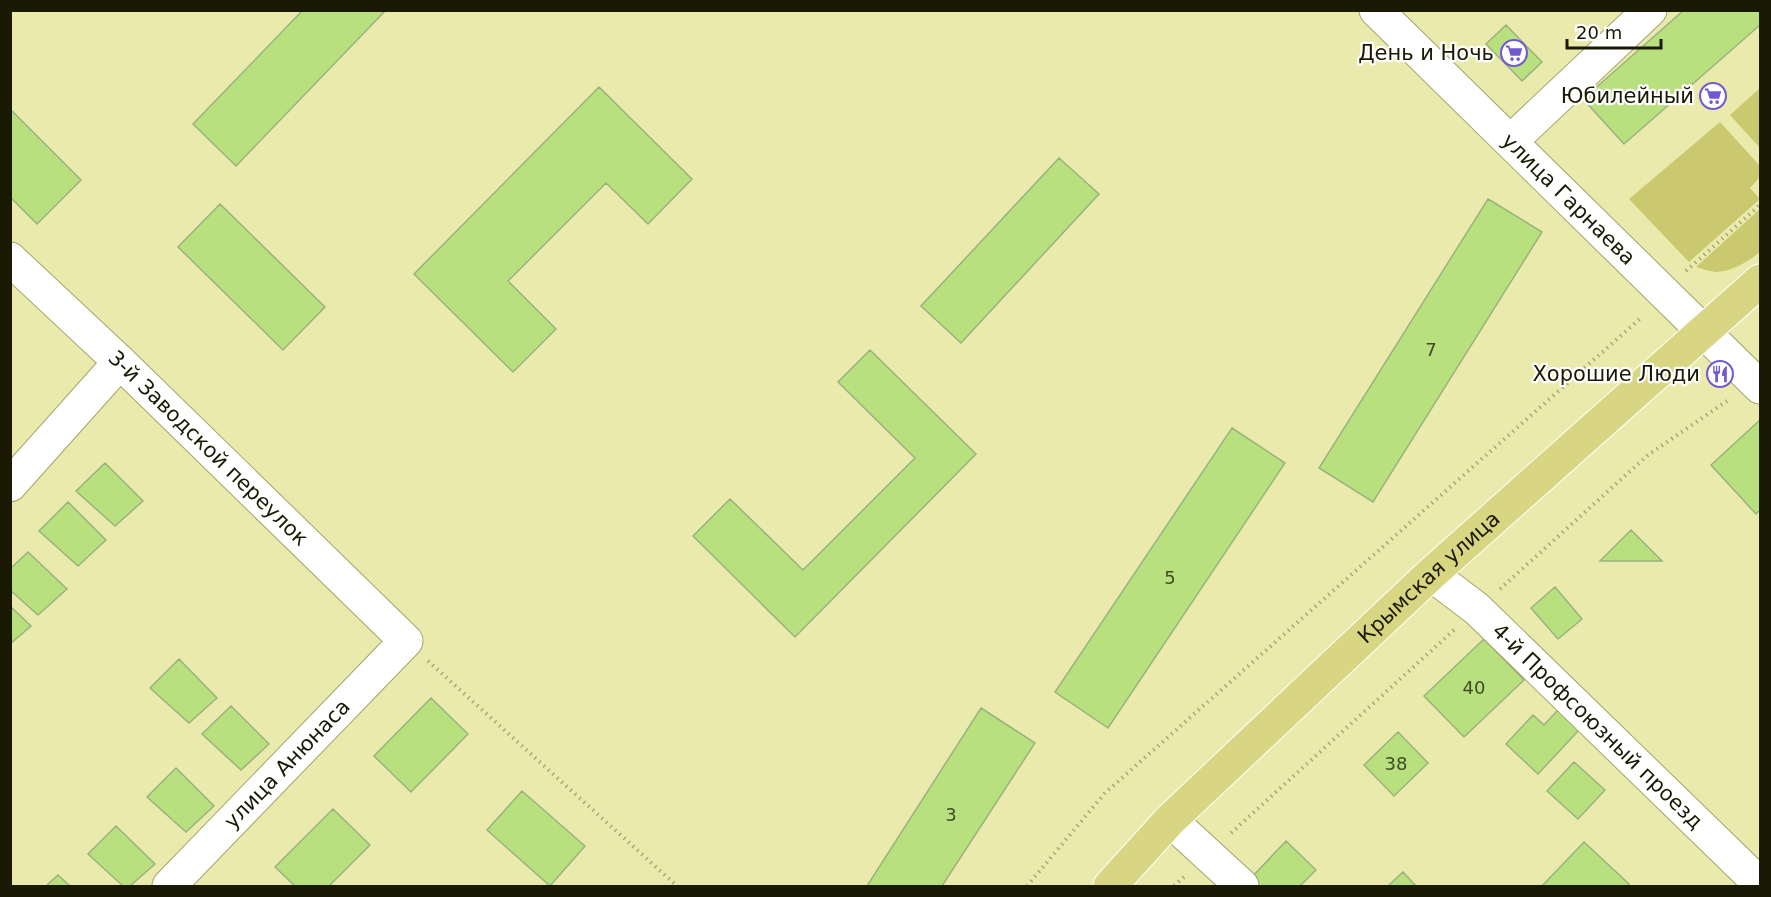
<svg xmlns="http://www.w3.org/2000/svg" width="1771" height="897" font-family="'DejaVu Sans',sans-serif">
<rect width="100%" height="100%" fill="#eaeaad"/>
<path fill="#cbc96f" d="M1760 88V148L1730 115Z
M1720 122 1760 166V177L1750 188 1760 199 1689 262 1629 199Z
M1760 209V252C1749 261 1731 272 1716 272 1709 271 1702 269 1696 267Z"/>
<path fill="#b8e07f" stroke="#9bb27d" stroke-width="1.5" d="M303 10H386L236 166 193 124Z
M1684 10H1760V25L1624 144 1583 99Z
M1506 25 1542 62 1522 81 1486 44Z
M599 87 692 179 648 224 606 183 508 281 556 329 513 372 414 274Z
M10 109 81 180 37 224 10 197Z
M1059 158 1099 194 961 343 921 306Z
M1488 199 1542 232 1373 502 1319 468Z
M220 204 325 307 283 350 178 247Z
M870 350 976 454 795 637 693 536 730 499 803 570 915 458 838 382Z
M1760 420V510L1756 514 1711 465Z
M1232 428 1285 463 1108 728 1055 692Z
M105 463 143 501 115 526 76 491Z
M68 502 106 540 78 566 39 531Z
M1631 530 1662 561H1600Z
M28 552 67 589 38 615 10 590V569Z
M1555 587 1582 619 1558 639 1531 608Z
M10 606 31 626 10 644Z
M1484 639 1524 680 1464 737 1424 696Z
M179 659 217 698 189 723 150 688Z
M431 698 468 734 411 792 374 756Z
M231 706 269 744 241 770 202 734Z
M981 708 1035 743 942 886H867Z
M1558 710 1579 730 1538 774 1506 744 1533 715 1544 725Z
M1398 732 1428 763 1394 796 1364 765Z
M1574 762 1605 790 1578 819 1547 791Z
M176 768 214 806 186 832 147 797Z
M522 791 585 846 550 886 487 830Z
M333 809 370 845 329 886H295L275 867Z
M116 826 155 864 130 886H123L88 854Z
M1286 841 1316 870 1300 886H1260L1251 878Z
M1584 842 1629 884 1627 886H1542Z
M1403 872 1416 886H1388Z
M58 875 70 886H46Z"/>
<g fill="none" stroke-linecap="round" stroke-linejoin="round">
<defs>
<g id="minor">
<path id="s1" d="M1376 10 1760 387"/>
<path d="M1511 141 1650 10"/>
<path id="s2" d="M10 259 120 362 406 641 169 886"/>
<path d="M10 485 120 362"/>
<path id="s3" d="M1431 574 1477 609 1760 884"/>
<path d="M1170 820 1242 886"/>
</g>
<g id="major">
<path id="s4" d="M1110 886 1170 820 1431 574 1760 281"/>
</g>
</defs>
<use href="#minor" stroke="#a5a46b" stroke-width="35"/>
<use href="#major" stroke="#fff" stroke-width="35"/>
<path stroke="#a8a877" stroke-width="4" stroke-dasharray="1.5 4.5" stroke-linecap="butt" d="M1686 271 1760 205
M1500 589 1648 455 1727 401
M428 661 677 886
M1231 833 1454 630
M1027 886 1105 793 1642 317
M1174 886 1184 877"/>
<use href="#minor" stroke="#fff" stroke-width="33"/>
<use href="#major" stroke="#d8d683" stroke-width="33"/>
</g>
<defs>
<symbol id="supermarket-ring" viewBox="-11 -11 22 22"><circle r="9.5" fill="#fff" stroke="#7059d3" stroke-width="1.5"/><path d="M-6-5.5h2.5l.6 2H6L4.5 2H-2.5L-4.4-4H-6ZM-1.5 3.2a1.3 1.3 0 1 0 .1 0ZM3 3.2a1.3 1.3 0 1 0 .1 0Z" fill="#7059d3"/></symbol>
<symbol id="restaurant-ring" viewBox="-11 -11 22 22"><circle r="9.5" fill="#fff" stroke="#7059d3" stroke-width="1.5"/><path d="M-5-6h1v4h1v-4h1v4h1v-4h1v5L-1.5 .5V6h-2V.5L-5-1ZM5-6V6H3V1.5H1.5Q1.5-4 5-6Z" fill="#7059d3"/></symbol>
</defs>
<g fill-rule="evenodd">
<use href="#supermarket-ring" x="1499" y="38" width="30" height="30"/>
<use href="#supermarket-ring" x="1698" y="81" width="30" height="30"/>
<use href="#restaurant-ring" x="1705" y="359" width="30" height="30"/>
</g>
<g text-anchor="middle" stroke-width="4.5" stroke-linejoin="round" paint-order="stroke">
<g font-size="18" fill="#424b22">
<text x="1431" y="356">7</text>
<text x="1170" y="584">5</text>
<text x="1474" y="694">40</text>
<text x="1396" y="770">38</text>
<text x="951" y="821">3</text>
</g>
<g font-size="21" fill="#1a1903" stroke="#fff" text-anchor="end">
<text x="1494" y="60">День и Ночь</text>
<text x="1694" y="103">Юбилейный</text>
<text x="1700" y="381">Хорошие Люди</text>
</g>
<g font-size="21" fill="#1a1903" stroke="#fff">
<text dy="7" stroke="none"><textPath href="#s1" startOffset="270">улица Гарнаева</textPath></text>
<text dy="7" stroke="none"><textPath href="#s2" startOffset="274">3-й Заводской переулок</textPath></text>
<text dy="7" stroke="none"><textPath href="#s4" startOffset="444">Крымская улица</textPath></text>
<text dy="7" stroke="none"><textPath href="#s3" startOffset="226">4-й Профсоюзный проезд</textPath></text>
<text transform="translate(287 764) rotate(-46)" y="7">улица Анюнаса</text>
</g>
</g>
<rect width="1771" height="897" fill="none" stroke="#1a1903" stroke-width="24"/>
<path d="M1567 39v9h94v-9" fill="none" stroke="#1a1903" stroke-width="3"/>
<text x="1576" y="39" font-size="18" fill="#1a1903" stroke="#ffffff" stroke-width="4.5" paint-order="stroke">20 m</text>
</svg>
